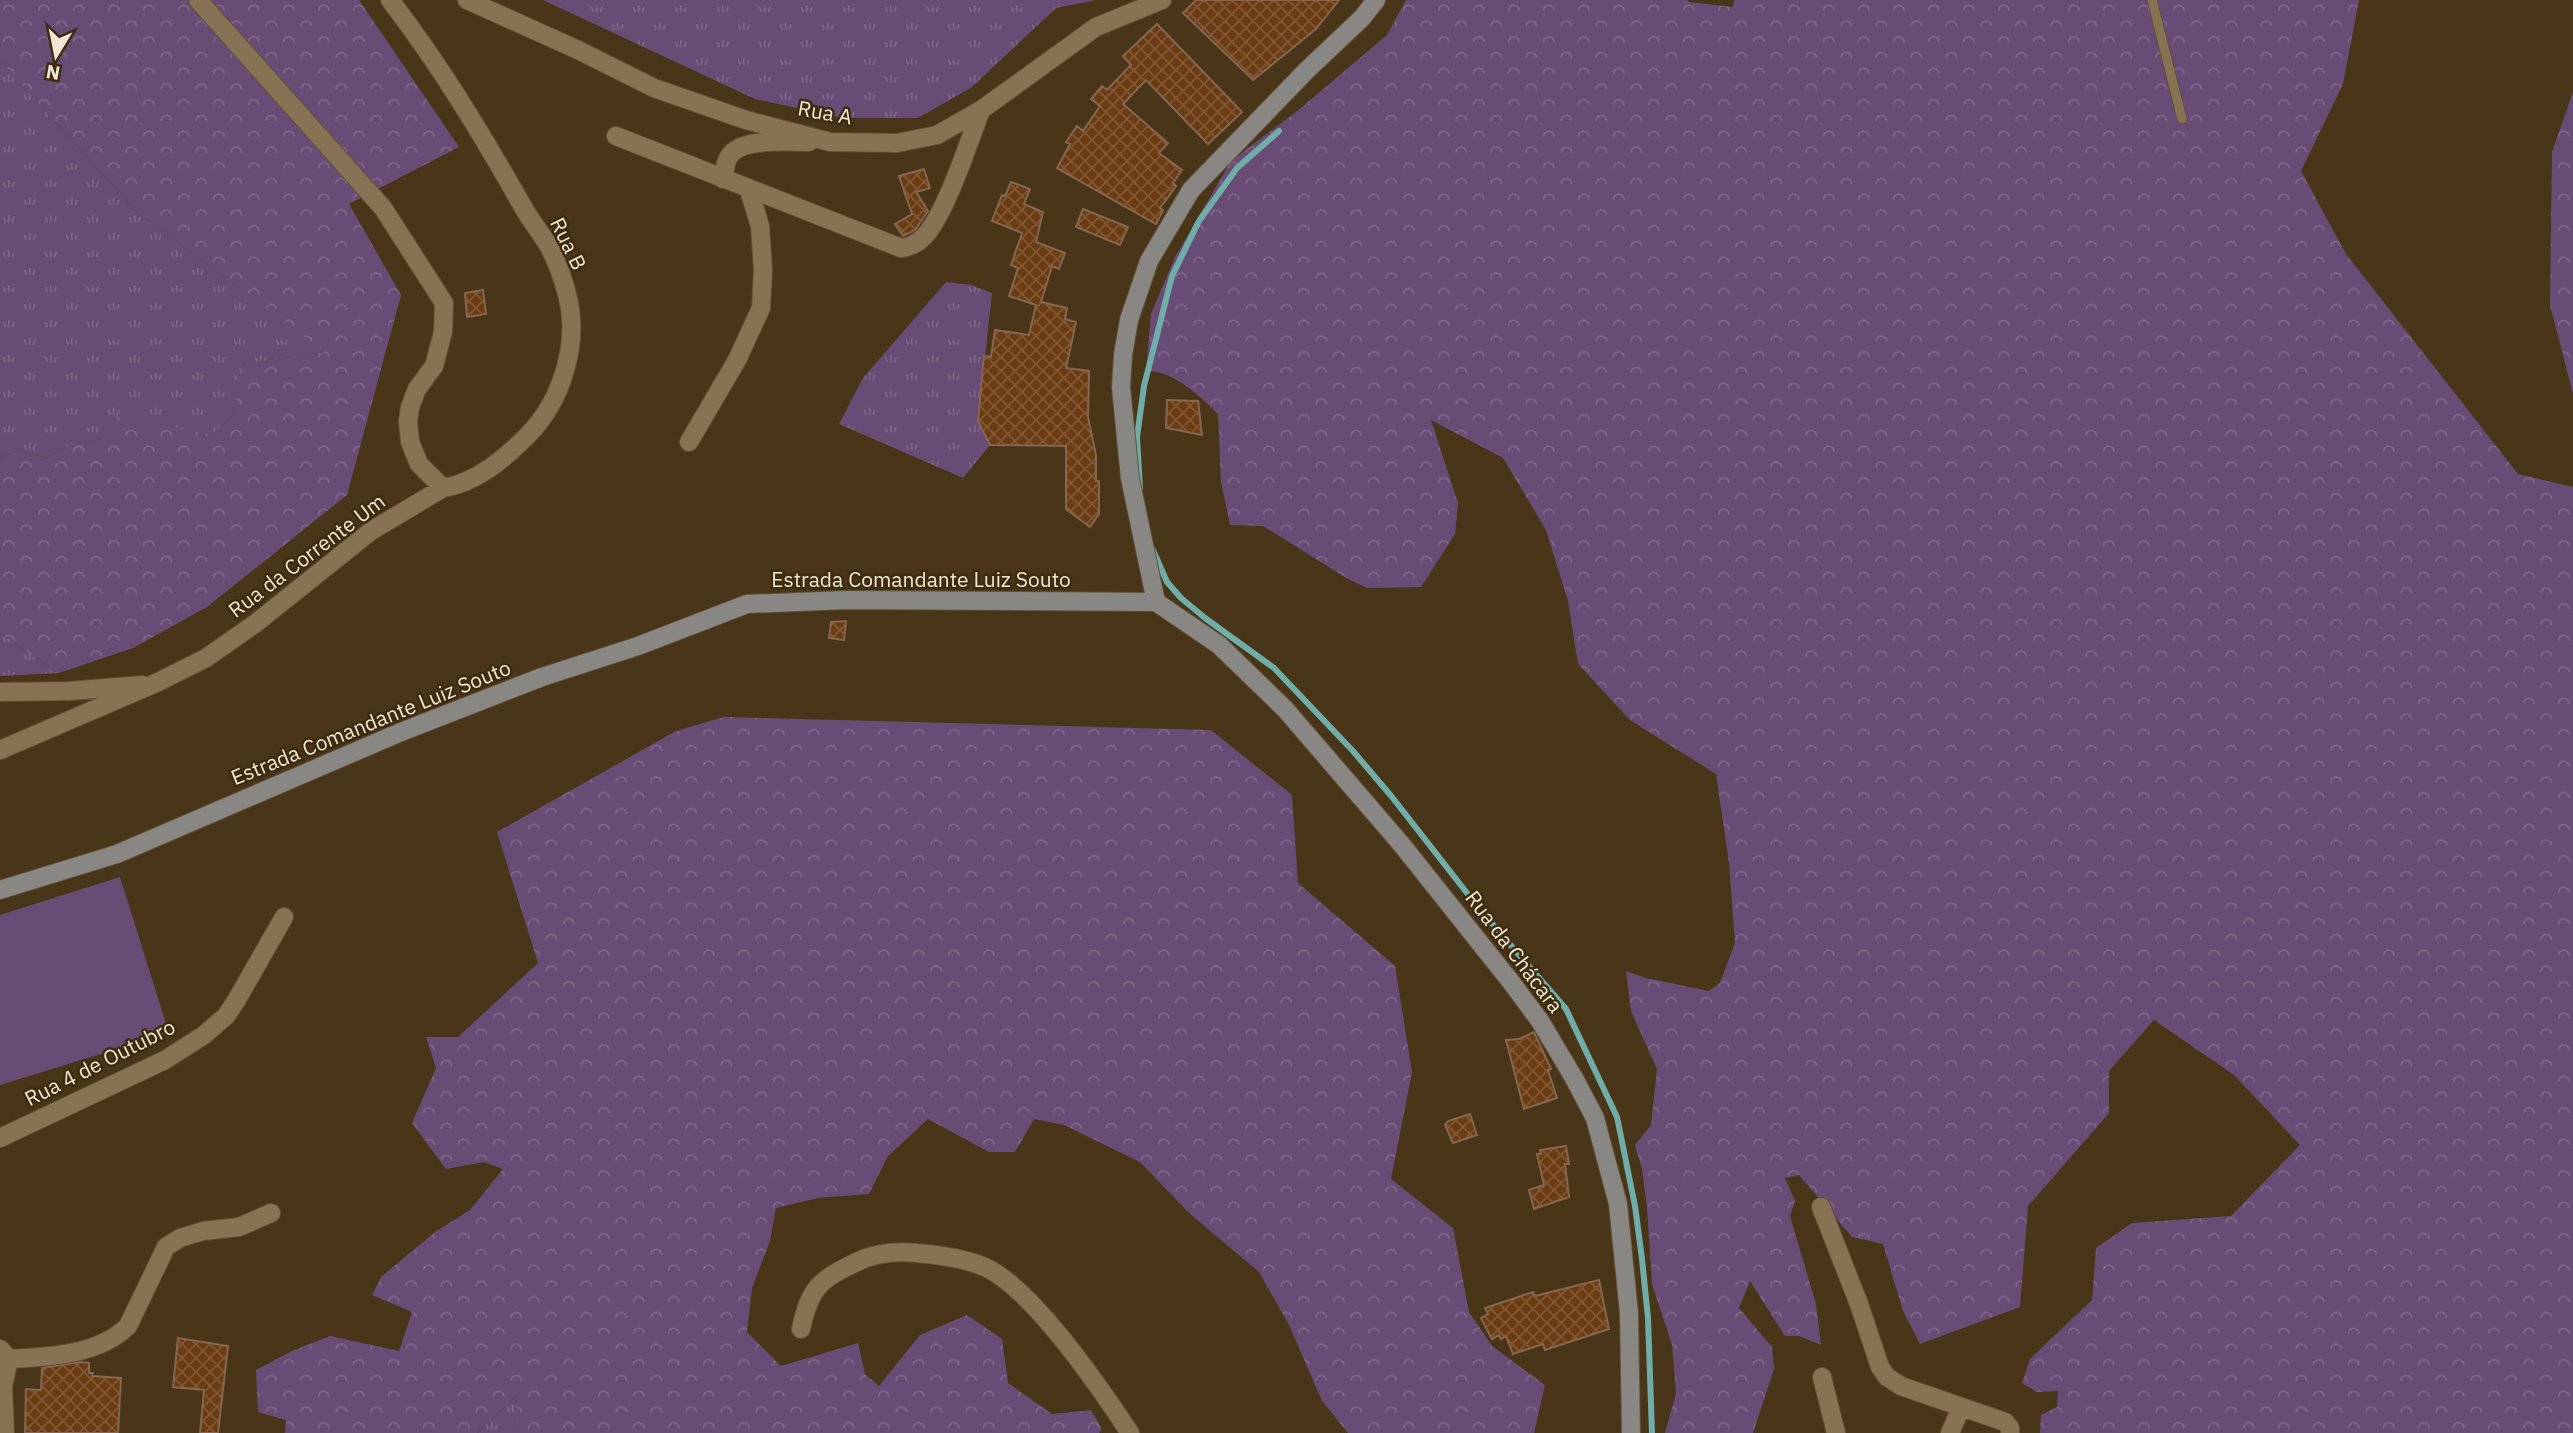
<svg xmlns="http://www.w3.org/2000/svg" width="2573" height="1433" font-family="'IBM Plex Sans',sans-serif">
<defs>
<pattern id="grass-tufts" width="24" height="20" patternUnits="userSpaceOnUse" patternTransform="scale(1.75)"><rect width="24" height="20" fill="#694c75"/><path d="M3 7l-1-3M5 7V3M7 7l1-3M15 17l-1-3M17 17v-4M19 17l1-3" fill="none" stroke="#7f6688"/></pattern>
<pattern id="forest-crowns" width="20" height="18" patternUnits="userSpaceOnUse" patternTransform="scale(1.75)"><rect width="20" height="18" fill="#694c75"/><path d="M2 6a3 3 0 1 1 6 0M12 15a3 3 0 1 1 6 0" fill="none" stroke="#7f6688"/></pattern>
<pattern id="building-cross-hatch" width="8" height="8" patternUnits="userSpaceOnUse" patternTransform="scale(1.75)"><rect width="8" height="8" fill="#6c3c13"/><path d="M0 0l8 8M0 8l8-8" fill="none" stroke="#815834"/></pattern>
</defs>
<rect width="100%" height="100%" fill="#493619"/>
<path fill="url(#grass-tufts)" d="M543 0H1097L1056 8 972 87 918 118H843L755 99Z
M0 61 137 212 326 352 241 364 233 415 212 435 104 439 75 443 46 458 21 450 0 458Z
M946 282 971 285 992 293 978 421 990 445 963 478 839 424 863 378Z
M0 633 59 673 0 676Z
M517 1395 513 1433H477Z"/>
<path fill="url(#forest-crowns)" d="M0 0H359L459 147 349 204 401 295 347 495 207 607 133 648 59 673 0 633V458L21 450 46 458 75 443 103 439 117 415 212 435 233 415 240 364 325 352 137 212 0 61Z
M1406 0H1688L1689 2 1733 7 1734 0H2359L2343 84 2301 171 2346 254 2518 474 2573 487V1433H2040L2041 1415 2057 1407 2058 1391 2037 1392 2022 1383 2030 1359 2092 1300 2096 1248 2132 1223 2231 1216 2300 1145 2234 1075 2154 1020 2109 1071V1113L2028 1206 2020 1307 1920 1344 1903 1311 1883 1244 1852 1237 1799 1175 1785 1178 1795 1201 1790 1216 1816 1304 1821 1345 1799 1336H1785L1750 1281 1739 1308 1772 1347 1774 1369 1753 1433H1665L1676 1394 1672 1345 1652 1284 1647 1207 1642 1169 1635 1145 1651 1125 1657 1069 1631 1011 1626 971 1646 978 1709 991 1720 983 1735 943 1729 863 1716 774 1630 720 1578 664 1568 601 1546 530 1503 458 1431 420 1458 503 1455 534 1421 587 1367 588 1348 579 1263 526 1230 525 1221 482 1218 414C1200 396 1173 370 1146 371L1151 314 1175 257 1231 161 1296 112 1387 35Z
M2573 92V394L2550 305 2552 152Z
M724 717 1211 730 1292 795 1298 883 1395 966 1412 1072 1391 1179 1453 1228 1469 1312 1492 1346 1545 1385 1534 1433H1348L1322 1401 1289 1325 1259 1272 1189 1213 1140 1162 1064 1125 1034 1119 1015 1152H989L928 1119 888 1156 869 1194 818 1198 776 1208 770 1241 752 1288 747 1332 781 1366 858 1343 865 1374 879 1386 920 1335 967 1315 1002 1339 1008 1383 1052 1414 1091 1410 1102 1429 1099 1433H513L517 1395 477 1433H285L286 1420 258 1412 256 1370 292 1351 330 1336 399 1351 412 1312 372 1295 381 1277 435 1232 470 1210 503 1169 484 1162 446 1169 412 1123 436 1068 426 1037H458L538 963 497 832 676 731Z"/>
<path fill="#694c75" d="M120 877 169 1033 0 1085V915Z"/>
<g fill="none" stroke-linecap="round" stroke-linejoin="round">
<path stroke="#70ada9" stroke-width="6" d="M1140 489 1137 437 1144 386 1172 276 1199 221 1237 168 1279 131
M1152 548 1167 582 1181 598 1205 618 1274 668 1353 751 1392 797 1481 911 1566 1009 1617 1117 1635 1206 1642 1259 1648 1318 1652 1433"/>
</g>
<path fill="url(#building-cross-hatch)" stroke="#856651" stroke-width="2" d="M1196 0H1339L1316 29 1253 80 1183 13Z
M1157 24 1242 112 1208 144 1146 80 1123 104 1168 143 1159 153 1182 170 1173 183 1176 186 1160 208 1163 210 1156 224 1057 168 1070 144 1066 142 1077 126 1083 131 1100 106 1091 99 1102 86 1107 90 1131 65 1123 56Z
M924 169 930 188 916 192 928 211 915 230 903 236 895 224 912 214 899 176Z
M1011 182 1030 189 1024 204 1043 212 1036 242 1065 253 1059 269 1052 266 1041 302 1067 308 1065 319 1076 322 1066 368 1089 371 1088 417 1096 455V481H1099V514L1090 527 1066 509V446L990 445 978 421 984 356 991 357 995 330 1029 335 1036 305 1009 296 1018 268 1011 265 1022 233 992 221 1002 195 1005 196Z
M1083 209 1128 227 1120 245 1076 227Z
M483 290 486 314 467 317 465 293Z
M1167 400 1198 401 1202 435 1166 428Z
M846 621 844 640 829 638 831 622Z
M1534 1032 1551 1069 1548 1070 1557 1098 1524 1109 1506 1040 1519 1039Z
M1470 1114 1477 1135 1453 1143 1445 1125 1448 1121Z
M1566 1146 1569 1164H1565L1569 1197 1534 1209 1529 1190 1544 1185 1537 1154H1541L1540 1150Z
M1599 1280 1609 1329 1545 1350 1543 1344 1513 1354 1506 1336 1501 1339 1499 1335 1492 1339 1481 1318 1488 1314 1485 1308 1533 1292 1535 1296Z
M178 1338 228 1346 218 1433H200L204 1390 173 1387Z
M80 1362 89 1363V1373H93L92 1376 121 1378 118 1433H25L26 1389 41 1390 42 1368Z"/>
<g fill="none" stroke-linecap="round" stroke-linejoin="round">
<defs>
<path id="lane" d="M2152 0 2182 119"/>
<path id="street" d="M390 0C440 65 481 133 522 205 529 219 540 231 548 245 556 259 563 279 567 294 580 343 562 401 527 436 504 459 476 483 443 488
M467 0 576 49 654 88 746 120 830 142 897 143 937 135 981 110 1096 27 1162 0
M616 136 901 248C913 247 921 241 928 232 949 204 968 144 981 110
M723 179C725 171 725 159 732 153 745 138 790 142 809 142
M689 442 737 360 761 308 763 270 760 226 749 190
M0 692 69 691 142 685
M0 750 156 683 206 658 256 623 371 531 443 488 419 464 410 442 408 422 410 407 417 389 434 366 443 332 444 303 383 208 198 0
M0 1138 165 1060 204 1035 226 1016 236 1001 284 917
M1821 1207 1859 1304 1880 1367 1887 1377 1901 1386 2005 1422 2010 1428V1433
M801 1329C810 1286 821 1279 859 1261 880 1251 904 1251 927 1254 946 1256 971 1260 989 1269 1037 1295 1099 1386 1130 1433
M0 1349 9 1359 3 1386 5 1433
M9 1359C48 1357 99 1355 128 1326L166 1247 180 1238 203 1231 239 1227 271 1213
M1822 1377 1836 1433
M1950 1433 1961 1408"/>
<path id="secondary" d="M1156 602 1219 645 1285 709 1402 845 1511 982 1540 1021 1574 1078 1595 1118 1618 1204 1629 1313 1631 1433
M1156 602 1130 478 1121 387 1123 355 1129 320 1149 261 1191 190 1307 70 1362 18 1376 0
M0 890 117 854 401 732 542 677 638 646 747 604 845 600 1156 602"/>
</defs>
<use href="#lane" stroke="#615138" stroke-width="11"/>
<use href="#street" stroke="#615138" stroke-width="20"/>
<use href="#secondary" stroke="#615138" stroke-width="20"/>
<use href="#lane" stroke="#877254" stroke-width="9"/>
<use href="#street" stroke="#877254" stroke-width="18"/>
<use href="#secondary" stroke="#888784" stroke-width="18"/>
</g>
<g text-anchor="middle" stroke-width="5" stroke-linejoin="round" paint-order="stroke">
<g font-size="21" fill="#f1e5d5" stroke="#3e2c0f">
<text transform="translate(825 113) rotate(10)" y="7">Rua A</text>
<text transform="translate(568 244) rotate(64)" y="7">Rua B</text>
<text transform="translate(307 556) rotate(-37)" y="7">Rua da Corrente Um</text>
<text x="921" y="587">Estrada Comandante Luiz Souto</text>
<text transform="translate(371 723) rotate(-22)" y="7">Estrada Comandante Luiz Souto</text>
<text transform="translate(1514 952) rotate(53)" y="7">Rua da Chácara</text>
<text transform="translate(100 1063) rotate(-27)" y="7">Rua 4 de Outubro</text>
</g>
</g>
<g transform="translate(56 56) rotate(190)" stroke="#3e2c0f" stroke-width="5" paint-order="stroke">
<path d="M0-5L12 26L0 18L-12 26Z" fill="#f1e5d5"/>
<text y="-10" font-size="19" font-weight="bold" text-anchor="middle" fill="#f1e5d5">N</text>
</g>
</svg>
